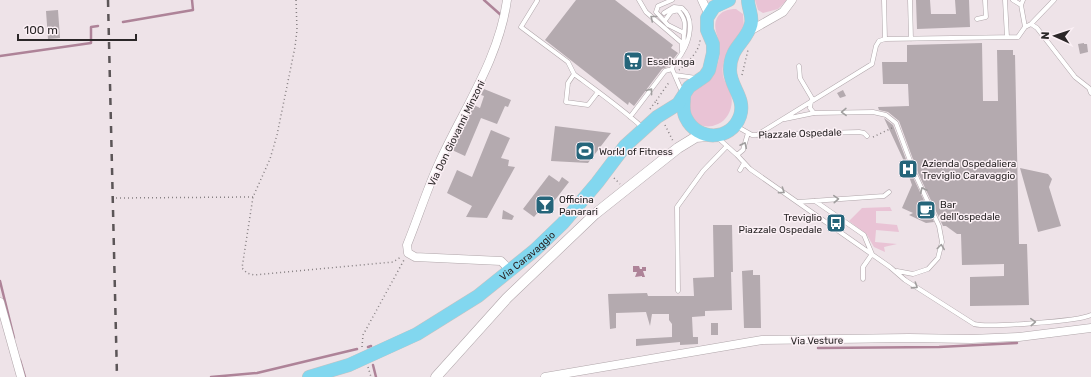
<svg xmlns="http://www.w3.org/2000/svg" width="1091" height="377" font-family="Rubik,sans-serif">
<rect width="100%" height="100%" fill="#eee3e8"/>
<path fill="#e9c3d5" d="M755 0H787L778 9 763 13 758 10Z
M736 9 743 14 744 28C735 42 726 49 723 66 721 81 728 83 731 95 734 106 728 120 718 124 707 129 700 126 692 119 682 80 709 91 717 66 719 60 720 54 720 48 719 37 712 28 717 18 721 11 728 9 736 9Z
M890 207 892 211H876V223L897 225 899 232 876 230 875 242 897 244 884 247 885 252 874 247 867 235 849 221 862 208Z"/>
<path fill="#ae8398" d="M633 266H639L640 269H642V267H646V271H643L645 277H642V276L635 277 637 272H633Z"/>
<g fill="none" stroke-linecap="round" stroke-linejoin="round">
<path stroke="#ae8398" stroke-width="2.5" d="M484 0 502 16
M123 22 193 10 192 0
M0 56 91 43V27L98 26
M0 281 14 338
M368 347 371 346
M818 348 939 347 1017 343
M20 360 25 377
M373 365 376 377
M211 377 257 373 357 349"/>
</g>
<path fill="#b4aaaf" d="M576 0H615L673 45 671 48 678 53 667 67 662 69 634 106 629 102 628 105 545 40Z
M916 0H930L931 14H956L955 0H969L970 27 917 29Z
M58 10 60 38 48 39 46 11Z
M982 43 983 101H998L997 50H1013V55H1015L1019 244H1027L1029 305 970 306V277L1004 276V264L962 265 961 234H957L946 226H943L918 173 899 121 888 112 879 110 878 107 909 106 908 84H883L882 62H907V45Z
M1084 43V44H1087L1088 52 1080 54 1078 44Z
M484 89 511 100 508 107 505 106 497 124 481 118 465 156 452 150 474 105 480 108 484 96 481 95Z
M843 90 846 96 840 98 837 93Z
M884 118 893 125 912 175 934 222 926 223 909 215 913 213 902 208 912 185 903 159Z
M555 126 611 133 588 163 551 161Z
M491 130 510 138 501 158 509 160 508 166 515 167 487 218 466 217 472 206 447 193 457 170 472 177Z
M1020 168 1048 174 1052 179 1049 187 1061 226 1038 232Z
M549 175 559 182 562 177 569 182 544 214 539 211 534 217 523 209Z
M503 210 514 216 512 220 502 219Z
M713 225H732L733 272H731L732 310 705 311V316L692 317 693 337H698V344L680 345V342L636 346V339L672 337V324L669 320V314H652L650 326 646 312 616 313V328L610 329 608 294 647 293 648 296H694L693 278 714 277Z
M753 270V275H760L761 328H744L742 271Z
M711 323H718V335H711Z"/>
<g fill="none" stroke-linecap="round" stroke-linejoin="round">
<defs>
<path id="service" d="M639 0 646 12 682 43V51
M672 0 658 6 656 12 668 25 684 33
M884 0 885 39
M910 0 911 39
M1005 0 1007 37
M1013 0 1021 5 1025 27
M537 1 521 27 568 62 574 74
M1021 5 1023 0
M664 13 674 7 682 8C695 19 690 40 682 53 679 59 673 63 672 69L682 92
M666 19 671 12 678 10C690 24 682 29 684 44
M977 19 986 17 985 0
M1031 24 1054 0
M799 66 800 78 813 100
M675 75 696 78
M598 92 588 105 566 102 568 83 574 74C597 91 621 108 642 127
M811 101 810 108 814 113
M630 117 665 71 672 69
M785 119 814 113 873 112 886 115 896 123 915 174 939 226 942 242 938 258 928 269 913 274 897 271
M736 126 752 135 859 132 864 133 867 136
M757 135 872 64 876 46 879 41 885 39 1018 37 1025 27 1031 24 1037 28 1075 77 1089 88 1091 93
M718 138 737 155 750 169 890 267 905 280 974 324C987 328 1079 321 1091 315
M737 155 743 150 748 133
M740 170 744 163
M815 201 864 235 872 254
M798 202 884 196 889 192
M863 279V267L872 254
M678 291 677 207 703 171 727 146"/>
<path id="minor" d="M507 0C499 59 463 110 439 163 427 189 418 218 407 245L408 253 415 257 501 261 511 271
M702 0 708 13 707 18
M748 32 783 12 792 0
M0 302 21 377
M545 377 762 340 909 338 971 339 1019 337 1091 328"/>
<path id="tertiary" d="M436 377 507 298 595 214 678 148 696 137 708 136"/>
<g id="primary">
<path d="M684 97C684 103 682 111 686 118 697 141 731 142 740 116 746 98 730 87 730 70 730 46 747 42 751 24 753 16 748 8 748 0"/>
<path id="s1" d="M309 377 349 365 417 334 478 296 535 250 563 223 597 183 625 146 657 117 678 104 689 87 705 76 709 70 713 53V44L707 30V18L714 7 729 0"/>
</g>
</defs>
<use href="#service" stroke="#b0a6aa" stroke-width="5"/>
<use href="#minor" stroke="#b0a6aa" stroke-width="9"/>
<use href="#tertiary" stroke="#b0a6aa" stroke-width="11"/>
<use href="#primary" stroke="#c4c3c3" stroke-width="14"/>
<path stroke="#878083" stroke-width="1.5" stroke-dasharray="1 3" stroke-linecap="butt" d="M296 0 297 30 295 47 277 135 270 159 253 197 242 268 247 273 254 275 393 262 401 257
M679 70C686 64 700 51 700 40
M742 75 748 50
M658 104 656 101 670 81
M650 109 656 101
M665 125 673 141
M873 137 892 128
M614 178 620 184
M116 198 253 197
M362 347 363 335 404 260
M368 367 371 377"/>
<use href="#service" stroke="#fff" stroke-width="4"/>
<use href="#minor" stroke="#fff" stroke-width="8"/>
<use href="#tertiary" stroke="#fff" stroke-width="10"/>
<use href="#primary" stroke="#82d7ef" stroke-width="13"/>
<path stroke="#5b5557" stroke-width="2.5" stroke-dasharray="7 7" stroke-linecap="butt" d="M108 0 117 377"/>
</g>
<defs><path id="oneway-chevron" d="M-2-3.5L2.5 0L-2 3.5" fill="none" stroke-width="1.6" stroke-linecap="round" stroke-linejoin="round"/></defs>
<g stroke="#a09e9e">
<use href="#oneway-chevron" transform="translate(653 18) rotate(-141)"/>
<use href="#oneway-chevron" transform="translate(650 91) rotate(-52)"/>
<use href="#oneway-chevron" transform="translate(844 112) rotate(179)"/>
<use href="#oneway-chevron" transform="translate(744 145) rotate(-64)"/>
<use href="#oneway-chevron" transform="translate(923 190) rotate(-115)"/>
<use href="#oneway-chevron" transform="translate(782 191) rotate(34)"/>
<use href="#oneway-chevron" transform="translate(836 199) rotate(-4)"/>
<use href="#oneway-chevron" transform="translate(941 247) rotate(-82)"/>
<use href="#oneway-chevron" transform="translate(915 286) rotate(33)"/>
<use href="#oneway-chevron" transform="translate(1033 322) rotate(-4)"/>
</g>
<defs>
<symbol id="supermarket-square" viewBox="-11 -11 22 22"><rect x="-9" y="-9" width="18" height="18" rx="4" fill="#25657a" stroke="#fbf0f5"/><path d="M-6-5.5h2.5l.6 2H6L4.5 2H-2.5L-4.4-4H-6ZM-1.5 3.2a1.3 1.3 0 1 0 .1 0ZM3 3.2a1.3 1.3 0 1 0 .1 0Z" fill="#fff"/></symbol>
<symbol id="stadium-square" viewBox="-11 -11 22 22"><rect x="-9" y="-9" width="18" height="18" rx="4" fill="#25657a" stroke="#fbf0f5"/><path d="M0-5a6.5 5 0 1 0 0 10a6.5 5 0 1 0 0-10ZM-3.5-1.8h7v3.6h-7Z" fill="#fff"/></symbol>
<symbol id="hospital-square" viewBox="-11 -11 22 22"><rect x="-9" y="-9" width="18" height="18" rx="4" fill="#25657a" stroke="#fbf0f5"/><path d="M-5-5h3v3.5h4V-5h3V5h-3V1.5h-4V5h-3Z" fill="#fff"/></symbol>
<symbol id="bar-square" viewBox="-11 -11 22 22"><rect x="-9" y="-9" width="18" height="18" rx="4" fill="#25657a" stroke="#fbf0f5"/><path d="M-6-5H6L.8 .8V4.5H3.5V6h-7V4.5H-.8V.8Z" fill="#fff"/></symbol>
<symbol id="cafe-square" viewBox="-11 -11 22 22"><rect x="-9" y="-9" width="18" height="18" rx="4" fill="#25657a" stroke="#fbf0f5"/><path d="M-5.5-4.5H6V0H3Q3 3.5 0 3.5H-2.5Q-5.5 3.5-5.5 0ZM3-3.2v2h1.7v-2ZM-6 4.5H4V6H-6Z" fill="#fff"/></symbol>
<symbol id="bus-square" viewBox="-11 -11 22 22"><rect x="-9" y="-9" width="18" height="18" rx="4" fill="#25657a" stroke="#fbf0f5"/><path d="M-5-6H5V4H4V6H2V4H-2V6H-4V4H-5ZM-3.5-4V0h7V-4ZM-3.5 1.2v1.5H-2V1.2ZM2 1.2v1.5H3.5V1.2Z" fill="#fff"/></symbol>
</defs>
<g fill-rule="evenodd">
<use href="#supermarket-square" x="622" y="50" width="22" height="22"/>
<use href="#stadium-square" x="574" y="140" width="22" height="22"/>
<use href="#hospital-square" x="897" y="158" width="22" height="22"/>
<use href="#bar-square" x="534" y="194" width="22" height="22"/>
<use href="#cafe-square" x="915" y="199" width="22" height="22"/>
<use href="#bus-square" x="825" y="212" width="22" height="22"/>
</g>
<g text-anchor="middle" stroke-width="3" stroke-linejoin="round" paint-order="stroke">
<g font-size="10" fill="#2b2728" stroke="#fbf0f5" text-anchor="start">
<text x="647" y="65">Esselunga</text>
<text x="599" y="155">World of Fitness</text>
<text x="922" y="167">Azienda Ospedaliera<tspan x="922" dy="12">Treviglio Caravaggio</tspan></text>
<text x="559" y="203">Officina<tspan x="559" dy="12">Panarari</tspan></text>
<text x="940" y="208">Bar<tspan x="940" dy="12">dell'ospedale</tspan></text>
<text x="822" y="221" text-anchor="end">Treviglio<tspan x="822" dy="12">Piazzale Ospedale</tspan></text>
</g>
<g font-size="10" fill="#2b2728" stroke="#fbf0f5">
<text transform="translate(456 133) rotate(-64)" y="4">Via Don Giovanni Minzoni</text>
<text transform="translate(800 133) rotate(-2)" y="4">Piazzale Ospedale</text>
<text dy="4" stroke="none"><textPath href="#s1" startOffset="252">Via Caravaggio</textPath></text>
<text transform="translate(817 340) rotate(-1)" y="4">Via Vesture</text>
</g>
</g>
<g transform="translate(1055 36) rotate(273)" stroke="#fbf0f5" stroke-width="3" paint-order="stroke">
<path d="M0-3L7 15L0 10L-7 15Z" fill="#2b2728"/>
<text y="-6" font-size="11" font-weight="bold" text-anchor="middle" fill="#2b2728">N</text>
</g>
<path d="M18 34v6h118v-6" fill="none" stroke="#2b2728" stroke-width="2"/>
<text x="24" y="34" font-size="12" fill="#2b2728" stroke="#fbf0f5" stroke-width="3" paint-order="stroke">100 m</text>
</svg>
